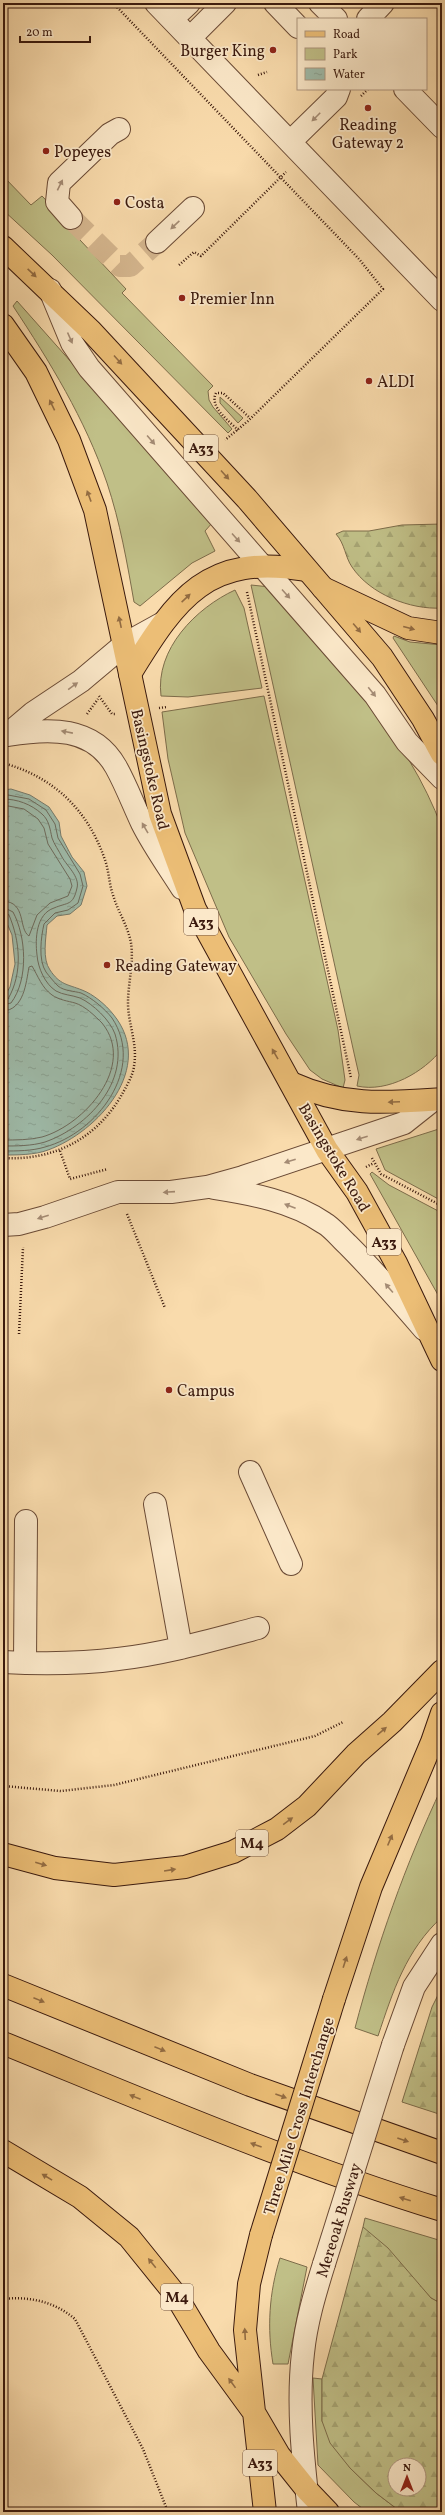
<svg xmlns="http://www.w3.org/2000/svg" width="445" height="2515" font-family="Vollkorn,serif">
<defs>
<pattern id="forest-firs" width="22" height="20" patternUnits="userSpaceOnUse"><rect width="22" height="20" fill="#c0bf87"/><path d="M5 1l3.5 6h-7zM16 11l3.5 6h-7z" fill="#a6a473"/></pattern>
<pattern id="water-ripples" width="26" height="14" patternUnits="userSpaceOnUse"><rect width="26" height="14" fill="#9ebbaa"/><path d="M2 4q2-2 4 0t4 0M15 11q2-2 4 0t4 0" fill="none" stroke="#89a091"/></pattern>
</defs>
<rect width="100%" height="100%" fill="#f9dbac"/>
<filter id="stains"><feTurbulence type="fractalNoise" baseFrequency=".005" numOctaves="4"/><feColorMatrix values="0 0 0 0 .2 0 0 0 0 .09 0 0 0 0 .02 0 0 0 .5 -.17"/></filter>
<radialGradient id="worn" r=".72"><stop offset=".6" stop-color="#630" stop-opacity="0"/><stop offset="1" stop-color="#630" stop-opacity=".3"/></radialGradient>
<path fill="#c0bf87" stroke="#7d6c4a" d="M3 176 31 205 42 196 67 222 65 224 126 289 122 293 213 386 208 391 209 400 213 407 232 429 228 433 52 255 3 210Z
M17 301 213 522 205 531 215 551 192 563 140 606 134 602C127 562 120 522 107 483 85 419 50 362 13 306Z
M220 397 243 418 238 423 220 403Z
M251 585 270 587C335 660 407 734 442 828V1049C424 1072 388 1093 357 1086L359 1075 354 1053Z
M235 590 244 608 262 688 188 697 161 696C155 649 196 608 235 590Z
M394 636 410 642 442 645V712L393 638Z
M264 696 338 1030 345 1080 343 1088 322 1079 310 1070 286 1034 229 937 185 833 168 759 162 712Z
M442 1128V1201L385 1170 376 1149Z
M372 1172 389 1185 442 1213V1302L370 1174Z
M442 1787V1917C406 1950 393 1991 378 2036L355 2028C377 1945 405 1865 442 1787Z
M365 2218 442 2241V2304L431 2298 363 2227Z
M280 2258 307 2267 288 2364H273C267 2328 269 2293 280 2258Z
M313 2378 322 2379V2421L350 2468 376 2493 401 2512H367L354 2502 318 2465Z"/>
<path fill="url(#forest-firs)" stroke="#7d6c4a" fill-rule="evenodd" d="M442 524V608C410 610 370 594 352 567 345 557 345 544 336 534L343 531H369L402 525Z
M442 1987V2115L402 2102 432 2007Z
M363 2227 388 2248 431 2298 442 2304V2512H401L376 2493 350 2468 330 2443 322 2421V2379ZM395 2465H419V2489H395Z"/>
<path fill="url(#water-ripples)" stroke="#767a6b" d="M11 789 30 795 49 807 59 822 61 836 72 857 84 872 87 886 81 905 70 914 57 916 47 925C46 938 42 959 50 970 60 985 67 984 82 990 93 994 106 1005 113 1014 157 1067 98 1132 48 1150 35 1155 17 1155 3 1155V999L10 987 15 964 12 935 3 914V790Z"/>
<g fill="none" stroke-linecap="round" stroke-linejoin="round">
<path stroke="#6c6a5c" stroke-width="1" d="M3 794 29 799 46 810 55 824 58 838 80 874 83 886 78 903 68 910 55 913 44 924C41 937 38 960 46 972 49 976 54 982 58 986 64 991 74 991 81 993 92 998 105 1009 112 1018 146 1069 97 1133 45 1147 32 1151 17 1151 3 1151
M3 799C17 799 31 804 42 814 49 820 50 829 52 838 54 844 59 851 62 857 67 866 80 877 77 888 73 906 68 902 54 908 36 914 35 939 37 955 38 968 45 984 56 991 63 995 72 995 80 998 93 1004 110 1020 115 1034 130 1082 88 1127 45 1142 32 1146 16 1146 3 1146
M3 805 24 809 38 819 44 828 48 844 70 879 72 886 68 896 50 903 37 915 29 936C18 929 27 902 3 901
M3 907 13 912C26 936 29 979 11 1003L3 1005
M3 912 9 915C20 941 23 973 8 999L3 1000
M3 1011C24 1010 26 983 29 967L32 966C38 976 42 988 52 995 59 1000 68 1001 75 1003 85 1006 95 1016 102 1023 137 1066 84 1125 42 1137 30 1140 16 1140 3 1140"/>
<path stroke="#d3b48c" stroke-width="22" stroke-dasharray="22 11" stroke-linecap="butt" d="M71 218 120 266H130L157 242"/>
<defs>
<path id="minor" d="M156 3 442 300
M275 3 298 27
M320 3 336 19
M172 19 189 3
M368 19 383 3
M190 38 225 3
M405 89 442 127
M290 142 336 97 339 89
M71 218 57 202 59 183 110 134 119 129
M157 242 193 208
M50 290 72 343 89 368 375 695 407 742 442 778
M7 735 33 713 81 681 125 644 163 623
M8 735C49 728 93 726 116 767 126 785 133 804 142 823 153 845 168 866 182 888
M214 1188C252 1194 292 1201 324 1223 333 1228 340 1238 348 1245 375 1272 399 1300 424 1329
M3 1225 19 1224 45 1217 118 1192H171L207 1187 243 1177 404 1123 433 1100
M250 1472 291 1564
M155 1504 181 1648
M3 1662C41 1664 80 1664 118 1659 165 1654 212 1640 258 1628
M25 1663 26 1521
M393 2045 414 1987 442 1944
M309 2512C303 2460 297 2405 303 2353 306 2323 315 2293 324 2264"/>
<path id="major" d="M323 588 408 628 442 633
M130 674C177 597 208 553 306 570
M291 1083C344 1107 386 1103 442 1099"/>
<path id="highway" d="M3 247 91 331 247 499 382 657 423 719 442 754
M3 325 36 372 69 440 95 510 160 814 195 909 327 1150 357 1192 396 1263 442 1360
M3 1854 55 1868 114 1875 185 1867 233 1852 277 1829 307 1806 356 1754 392 1722 442 1671
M3 1985 250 2085 442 2153
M334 1999 371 1887 432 1742 442 1713
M3 2043C148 2102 292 2164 442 2210
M3 2151 80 2197 129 2237 175 2294 209 2351 255 2414 279 2455 307 2490 328 2512
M261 2235 249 2284 245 2330 265 2512"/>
</defs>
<use href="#minor" stroke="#6a4a35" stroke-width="24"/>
<use href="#major" stroke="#3a190d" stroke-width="24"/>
<use href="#highway" stroke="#3a190d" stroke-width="24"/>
<path stroke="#3a190d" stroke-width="2.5" stroke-dasharray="1 2" stroke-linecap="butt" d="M113 3 359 259 383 289 248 421 225 440
M258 75 267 72
M361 96 368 89
M179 265 194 252 201 256 286 172
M238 430C229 421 209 407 216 393H223L250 418
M247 592 351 1078
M99 696 112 714H115
M159 708 167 707
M87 714 98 699
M3 763C54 777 88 810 105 860 109 871 109 884 113 895 118 912 128 926 131 943 134 963 128 983 128 1003 128 1024 138 1044 134 1066 133 1076 126 1087 121 1096 96 1139 53 1161 3 1158
M60 1151 70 1179 108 1169
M372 1158 381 1174 442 1206
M366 1167 374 1163
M127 1214 165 1308
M19 1334 23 1247
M3 1786 61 1791 114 1785 315 1736 343 1722
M3 2299C30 2296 55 2302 75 2319L143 2449 168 2512"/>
<use href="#minor" stroke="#fbe8c9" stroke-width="22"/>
<use href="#major" stroke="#ecbe76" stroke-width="22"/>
<use href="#highway" stroke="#ecbe76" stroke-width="22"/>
<defs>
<path id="minor-bridge" d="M324 2264 393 2045"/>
<path id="highway-bridge" d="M261 2235 334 1999"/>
</defs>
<use href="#minor-bridge" stroke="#6a4a35" stroke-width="24" stroke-linecap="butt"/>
<use href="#highway-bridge" stroke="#3a190d" stroke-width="24" stroke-linecap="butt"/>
<use href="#minor-bridge" stroke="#fbe8c9" stroke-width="22"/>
<use href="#highway-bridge" stroke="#ecbe76" stroke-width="22"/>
</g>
<defs><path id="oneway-solid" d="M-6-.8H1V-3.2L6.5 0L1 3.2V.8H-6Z"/></defs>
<g fill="#a48b74">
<use href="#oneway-solid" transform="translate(316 117) rotate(135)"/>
<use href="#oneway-solid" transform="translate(60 185) rotate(-64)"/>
<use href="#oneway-solid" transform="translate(175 225) rotate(137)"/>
<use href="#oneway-solid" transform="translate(70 338) rotate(66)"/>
<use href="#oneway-solid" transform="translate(151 440) rotate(49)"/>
<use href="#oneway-solid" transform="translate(236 538) rotate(48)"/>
<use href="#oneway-solid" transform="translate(286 594) rotate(48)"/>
<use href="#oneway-solid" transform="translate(73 686) rotate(-36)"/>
<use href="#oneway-solid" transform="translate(372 692) rotate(51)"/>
<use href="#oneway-solid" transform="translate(67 732) rotate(-169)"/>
<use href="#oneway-solid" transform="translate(145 828) rotate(-120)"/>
<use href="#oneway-solid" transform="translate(362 1138) rotate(162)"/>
<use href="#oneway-solid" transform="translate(290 1161) rotate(162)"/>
<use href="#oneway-solid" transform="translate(169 1192) rotate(176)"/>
<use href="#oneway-solid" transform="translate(290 1206) rotate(-159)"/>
<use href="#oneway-solid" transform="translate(43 1217) rotate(163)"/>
<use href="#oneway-solid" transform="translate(389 1288) rotate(-131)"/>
</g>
<g fill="#936c42">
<use href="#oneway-solid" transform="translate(32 273) rotate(43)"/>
<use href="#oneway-solid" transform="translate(118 360) rotate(48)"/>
<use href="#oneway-solid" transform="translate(52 405) rotate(-116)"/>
<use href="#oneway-solid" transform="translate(225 475) rotate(48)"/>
<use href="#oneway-solid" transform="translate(89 496) rotate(-110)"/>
<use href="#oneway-solid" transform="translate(186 598) rotate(-43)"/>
<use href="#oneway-solid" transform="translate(120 622) rotate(-102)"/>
<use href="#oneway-solid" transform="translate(357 628) rotate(50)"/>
<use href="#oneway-solid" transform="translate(409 628) rotate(15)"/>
<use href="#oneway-solid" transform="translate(275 1054) rotate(-120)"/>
<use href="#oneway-solid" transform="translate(394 1102) rotate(178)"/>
<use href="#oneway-solid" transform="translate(382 1731) rotate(-40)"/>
<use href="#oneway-solid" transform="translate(288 1821) rotate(-36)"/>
<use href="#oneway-solid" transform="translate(390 1840) rotate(-67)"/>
<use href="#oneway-solid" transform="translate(41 1864) rotate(16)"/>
<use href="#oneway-solid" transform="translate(170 1870) rotate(-9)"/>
<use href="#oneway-solid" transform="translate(345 1962) rotate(-72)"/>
<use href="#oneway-solid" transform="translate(39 2000) rotate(22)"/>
<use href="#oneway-solid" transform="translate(160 2049) rotate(22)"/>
<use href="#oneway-solid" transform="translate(281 2096) rotate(20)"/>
<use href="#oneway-solid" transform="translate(135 2097) rotate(-158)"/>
<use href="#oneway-solid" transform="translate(403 2140) rotate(19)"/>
<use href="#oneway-solid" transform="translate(256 2145) rotate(-160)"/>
<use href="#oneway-solid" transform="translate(47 2177) rotate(-149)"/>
<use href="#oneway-solid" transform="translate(405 2199) rotate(-163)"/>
<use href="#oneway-solid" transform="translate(152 2263) rotate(-129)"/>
<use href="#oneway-solid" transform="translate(245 2334) rotate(-93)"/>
<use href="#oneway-solid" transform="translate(232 2383) rotate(-126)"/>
</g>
<g fill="#8f2418" stroke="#fbe8c9" stroke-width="1.5">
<circle cx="273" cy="50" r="4"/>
<circle cx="368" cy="108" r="4"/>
<circle cx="46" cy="151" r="4"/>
<circle cx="117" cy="202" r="4"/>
<circle cx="182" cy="298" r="4"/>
<circle cx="369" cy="381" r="4"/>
<circle cx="107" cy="965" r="4"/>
<circle cx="169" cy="1390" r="4"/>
</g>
<g text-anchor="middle" stroke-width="3.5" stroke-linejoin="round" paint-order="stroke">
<g fill="#fbe8c9" stroke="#745745" stroke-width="1">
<rect x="184" y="435" width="34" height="26" rx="3"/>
<rect x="184" y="909" width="34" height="26" rx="3"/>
<rect x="367" y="1229" width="34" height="26" rx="3"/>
<rect x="236" y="1830" width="32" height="26" rx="3"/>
<rect x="161" y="2284" width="32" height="26" rx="3"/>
<rect x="243" y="2450" width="34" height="26" rx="3"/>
</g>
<g font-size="15" font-weight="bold" fill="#3a190d">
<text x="201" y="453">A33</text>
<text x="201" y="927">A33</text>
<text x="384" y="1247">A33</text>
<text x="252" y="1848">M4</text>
<text x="177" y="2302">M4</text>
<text x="260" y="2468">A33</text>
</g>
<g font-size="16" fill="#3a190d" stroke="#fbe8c9" text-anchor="start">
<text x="265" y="56" text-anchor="end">Burger King</text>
<text x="368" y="130" text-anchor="middle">Reading<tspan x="368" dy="18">Gateway 2</tspan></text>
<text x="54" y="157">Popeyes</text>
<text x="125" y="208">Costa</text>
<text x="190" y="304">Premier Inn</text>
<text x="377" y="387">ALDI</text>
<text x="115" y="971">Reading Gateway</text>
<text x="177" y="1396">Campus</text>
</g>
<g font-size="16" fill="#3a190d" stroke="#fbe8c9">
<text transform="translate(151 769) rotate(77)" y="6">Basingstoke Road</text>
<text transform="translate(335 1157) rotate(59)" y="6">Basingstoke Road</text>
<text transform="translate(298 2116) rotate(-73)" y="6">Three Mile Cross Interchange</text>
<text transform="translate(338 2220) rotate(-73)" y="6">Mereoak Busway</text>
</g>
</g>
<rect width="445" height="2515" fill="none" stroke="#f9dbac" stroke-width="16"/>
<rect x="4" y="4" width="437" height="2507" fill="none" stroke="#3a190d" stroke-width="2"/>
<rect x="8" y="8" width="429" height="2499" fill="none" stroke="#3a190d"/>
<rect x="297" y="18" width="130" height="72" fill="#fbe8c9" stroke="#ae957e"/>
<rect x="305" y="31" width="20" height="6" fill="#ecbe76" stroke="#ae957e"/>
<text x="333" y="38" font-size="12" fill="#3a190d">Road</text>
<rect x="305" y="48" width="20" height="12" fill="#c0bf87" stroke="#ae957e"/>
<text x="333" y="58" font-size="12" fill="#3a190d">Park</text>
<rect x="305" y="68" width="20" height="12" fill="url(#water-ripples)" stroke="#ae957e"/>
<text x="333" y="78" font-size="12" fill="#3a190d">Water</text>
<g transform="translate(407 2477)"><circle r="19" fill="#fbe8c9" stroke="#ae957e"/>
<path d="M0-3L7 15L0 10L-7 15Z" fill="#8f2418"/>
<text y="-6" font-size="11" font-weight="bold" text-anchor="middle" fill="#3a190d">N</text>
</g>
<path d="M20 36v6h70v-6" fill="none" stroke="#3a190d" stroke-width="2"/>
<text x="26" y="36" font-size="12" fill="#3a190d" stroke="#fbe8c9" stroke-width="3" paint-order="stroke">20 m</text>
<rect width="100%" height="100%" filter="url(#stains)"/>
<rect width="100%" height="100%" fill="url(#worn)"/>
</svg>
